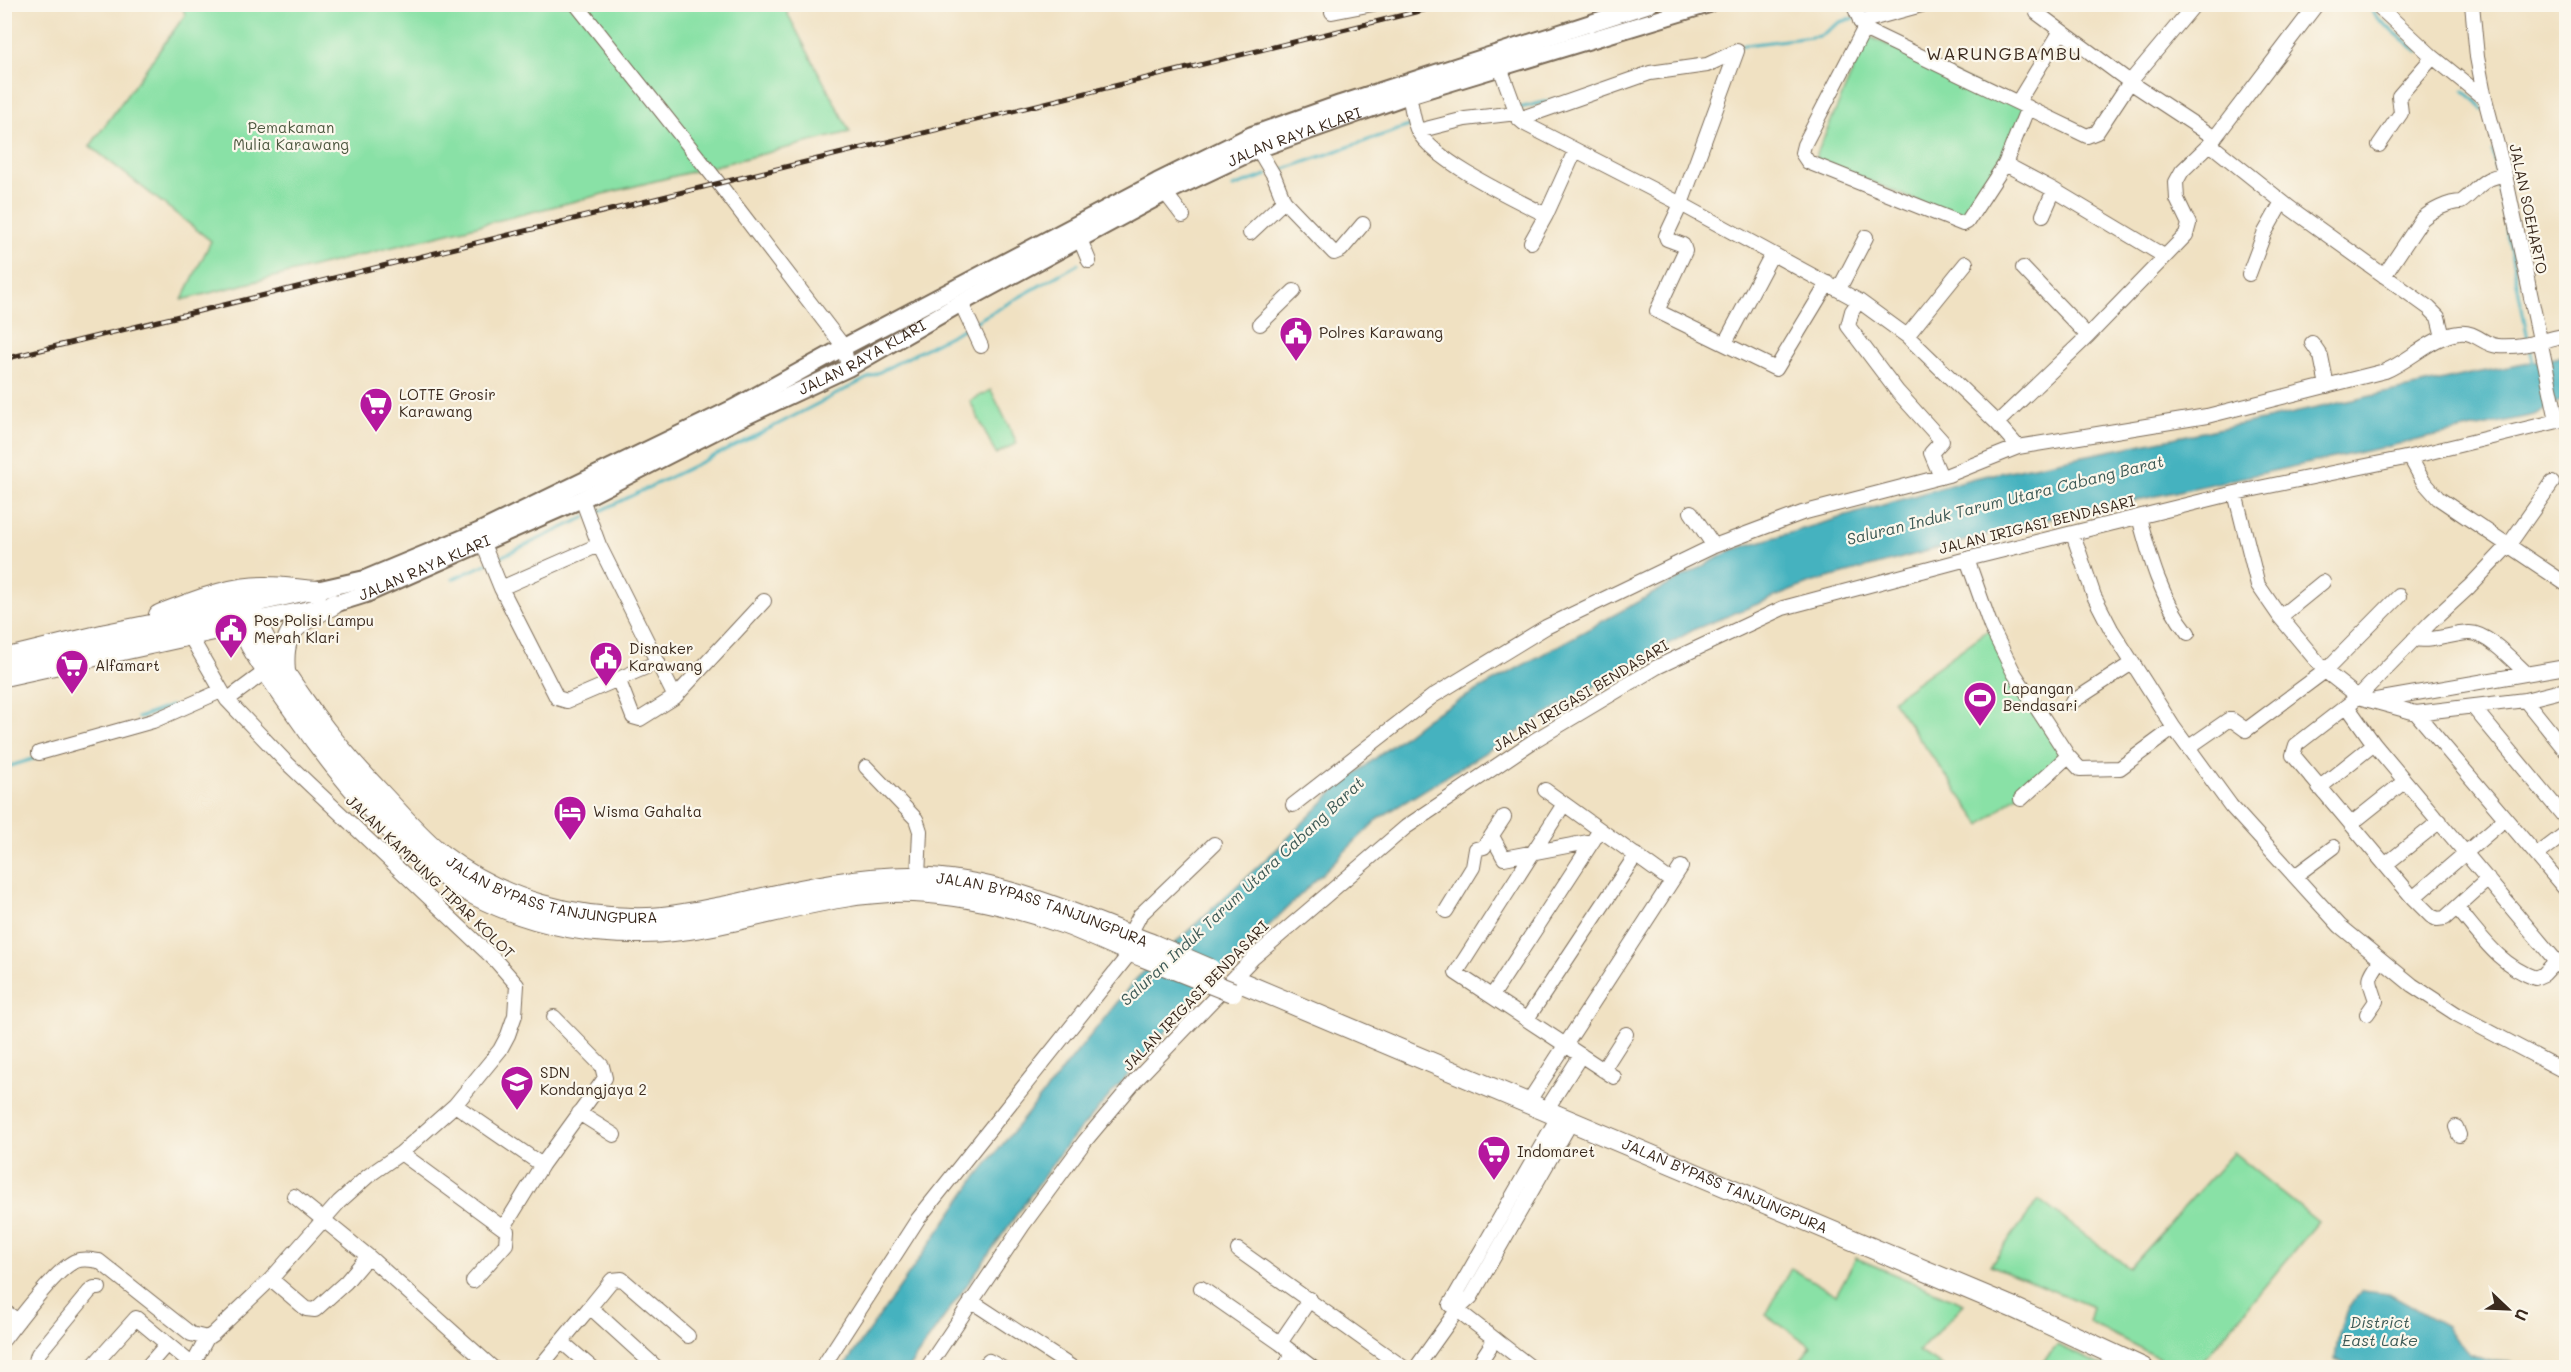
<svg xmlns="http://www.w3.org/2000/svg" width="2571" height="1372" font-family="Mali,sans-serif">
<rect width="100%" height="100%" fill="#fbf7ec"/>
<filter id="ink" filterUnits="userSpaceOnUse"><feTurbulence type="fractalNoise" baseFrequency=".0167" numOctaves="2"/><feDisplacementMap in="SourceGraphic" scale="12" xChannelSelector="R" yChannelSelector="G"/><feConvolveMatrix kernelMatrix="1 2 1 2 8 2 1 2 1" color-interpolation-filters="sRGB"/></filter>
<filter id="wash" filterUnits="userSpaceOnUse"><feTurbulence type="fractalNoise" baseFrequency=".008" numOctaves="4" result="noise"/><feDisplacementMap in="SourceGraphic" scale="24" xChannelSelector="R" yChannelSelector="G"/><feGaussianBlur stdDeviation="1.35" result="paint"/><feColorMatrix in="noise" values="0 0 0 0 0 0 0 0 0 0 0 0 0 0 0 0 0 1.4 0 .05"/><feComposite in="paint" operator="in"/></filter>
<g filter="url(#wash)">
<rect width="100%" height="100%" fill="#f0e1c2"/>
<path fill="#89e1a6" stroke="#628662" stroke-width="1.5" d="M182 4 783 5 850 132 182 300 211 241 90 146 185 15Z
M1868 36 2028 107 1967 222 1815 158Z
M991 390 1017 443 996 454 970 401Z
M1990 629 2066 754 1981 825 1892 700Z
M2233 1153 2318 1222 2198 1367H2177L2089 1322 2093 1307 1990 1265 2039 1200 2129 1268Z
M1856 1258 1964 1304 1919 1351 1943 1367H1795L1811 1346 1766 1315 1791 1268 1836 1295Z
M2058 1345 2105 1367H2038Z"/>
<path fill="#44b2bf" stroke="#406e6e" stroke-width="1.5" d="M2566 353V401H2560L2534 415 2035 522 1810 583 1695 629 1570 700 1379 818 1197 996 1063 1149 909 1367 843 1368 978 1175 1136 979 1280 846 1336 789 1427 718 1732 550 1974 478 2267 419 2471 374 2556 358Z
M2362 1291 2389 1294 2446 1326 2457 1342 2471 1354 2490 1361 2510 1362 2520 1367 2356 1368 2335 1360C2338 1332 2342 1312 2362 1291Z"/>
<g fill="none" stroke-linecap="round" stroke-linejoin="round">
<path stroke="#44b2bf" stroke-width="3" d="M2367 4 2377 18 2418 52
M1737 46 1820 36 1840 22 1854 18
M2464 91 2477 102 2482 110
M1519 108 1553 100
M2492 151 2496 171
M1276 172 1412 125
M2497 181 2528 339
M1233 187 1267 175
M975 322 1078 264
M2530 348 2534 366
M592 515 755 436 967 327
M494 560 586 517
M453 579 488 563
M138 718 171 706
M4 768 36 758"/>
</g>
</g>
<g filter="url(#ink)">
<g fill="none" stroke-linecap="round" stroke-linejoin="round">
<defs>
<path id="minor" d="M576 4 713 176 844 347 848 368
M1853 4 1864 29 2087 136 2097 132 2130 82 2195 4
M2042 4 2037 13 2130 82 2215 138
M2376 4 2433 57 2485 99
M2472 4 2477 57 2485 99 2505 175 2557 420
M1332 12 1373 4
M1860 22 1925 4
M1864 29 1804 145 1802 153 1808 162 1963 224 1967 222 2005 164 2028 107
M1497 59 1519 119 1525 124 1681 204 1859 301 1907 336 1997 423 2018 447
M1409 95C1412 107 1413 121 1418 131 1435 162 1515 199 1546 215
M2018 102 2061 31
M1519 119 1650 73 1707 65 1737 51 1681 204 1666 236 1667 239 1683 245 1685 251 1657 311 1776 369 1828 283
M1418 131 1465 119 1517 113
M2210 144 2290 208 2429 308 2438 317 2443 337
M2379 145 2401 113 2399 96 2433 57
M1258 149 1274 176 1284 201 1334 253 1341 250 1363 224
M2005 164 2054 190 2164 256
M1160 186 1183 216
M2043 215 2054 190
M1077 232 1089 261
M1250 233 1284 201
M1531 242 1546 215 1575 151
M2023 268 2088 336
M2249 274 2264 234 2282 202
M2384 276 2422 219C2431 211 2448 202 2461 202 2478 190 2481 177 2505 175
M1839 289 1866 237
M1859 301 1852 311 1848 326 1897 391 1942 441 1931 453 1941 477
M961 303 981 346
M1260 324 1294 291
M1907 336 1966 263
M1725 343 1772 254
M2312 343 2321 356 2327 386
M1997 423 2088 336 2186 235 2189 224 2177 199 2176 182 2182 171 2210 144 2317 4
M2410 457 2423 481 2438 498 2566 584
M2235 493 2258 585 2280 617 2325 671 2358 697 2416 713 2525 700 2561 691 2566 692
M582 499 599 545 675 697
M1691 512 1714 546
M2139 517C2150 558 2161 599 2188 633
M479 534 501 588 557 698 567 701 658 662
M2073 534 2094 596 2111 629 2174 728 2231 806 2340 926 2412 985 2458 1015 2566 1072
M1967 559 1991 627 2014 673 2068 756 2021 799
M501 588 599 545
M2280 617 2323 582
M2414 639C2433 642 2450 634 2469 633 2487 632 2514 662 2526 673
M619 681 633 717 640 719 675 697 764 601
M227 700 266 671
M2376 700 2560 668
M2525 700 2566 751
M2072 702 2132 663
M2347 706 2374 744 2556 961
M2473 707 2566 819
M2416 713 2566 890
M2189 747 2228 720H2232L2246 730 2325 671 2399 596
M39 753 153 721 221 691
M2068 756 2080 769 2120 768 2174 728
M866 767 916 819 920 831 918 877
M2319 788 2374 744
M1545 790 1671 881
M1564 804 1456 973 1614 1077
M1293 805 1433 696 1546 627 1714 546 1802 513 1948 475 2018 447 2207 416 2385 371C2410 361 2432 336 2459 333 2476 331 2483 345 2498 346 2520 348 2545 340 2566 335
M2351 824 2405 781
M1492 836 1504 858 1593 841
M2537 855 2566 833
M2385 865 2440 821
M2295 876 2334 847
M2488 879 2445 918 2437 919 2431 916 2413 898 2293 755 2296 745 2358 697 2431 622 2469 587 2508 546 2552 483
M2413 898 2505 819
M2457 908C2482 937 2498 964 2535 978L2544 974 2556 961 2566 974
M1446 911 1473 867 1476 849 1484 847 1504 817
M1129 936 1140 915 1214 844
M1492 996 1600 830
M2367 1014 2376 1001C2370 979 2365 982 2380 961
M1527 1019 1636 855
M1603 1070 1626 1034
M1527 1104 1681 867
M455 1105 542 1165
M1545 1112 1581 1055
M579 1113 614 1135
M2456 1127 2459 1135
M401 1153 507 1231 506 1244 473 1281
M294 1196 368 1256 493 1368
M504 1227 542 1165 605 1078 602 1066 554 1017
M1238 1250 1404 1368
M271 1279 306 1309 315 1310 346 1282 368 1256
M1201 1288 1280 1343
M1310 1299 1280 1343 1313 1368
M971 1301 1073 1368
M1450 1305 1558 1117
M1451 1305 1532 1368
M590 1307 612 1280 622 1279 688 1336
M4 1311 18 1321
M4 1339C16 1323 59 1266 76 1261 83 1258 92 1260 99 1261L191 1334 207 1338 213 1334 271 1279 339 1202 368 1176 401 1153 455 1105 500 1050 508 1035 515 1015 517 985 496 961 288 764 227 700 190 636
M562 1342 592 1368
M193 1364 207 1338
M39 1368 35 1364 38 1354 89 1292 94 1288H99
M91 1368 136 1318 196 1368
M146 1368 167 1344
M539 1368 590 1307 657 1368
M822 1368 918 1219 1131 952
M927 1368 1023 1225 1085 1141 1137 1079 1253 958 1406 827 1535 740 1657 667 1783 608 1967 559 2235 493 2410 457 2566 419
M982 1368 989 1361 1002 1368
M1284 1368 1293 1353
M1416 1368 1458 1309 1471 1297 1571 1122
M1476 1368 1495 1339"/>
<g id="major">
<path d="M250 605 365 579 478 532 734 408 844 347 1157 182 1252 135 1340 104 1650 4"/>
<path id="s1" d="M255 620 334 604 366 594 582 499 729 424 848 368 961 303 1165 193 1258 149 1409 95 1709 4"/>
</g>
<g id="highway">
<path d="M234 609C248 648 273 681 297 715 338 775 411 863 477 896 528 922 586 934 643 933 734 931 821 889 913 892 964 894 1017 907 1065 924 1092 934 1117 947 1144 957"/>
<path d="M159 615C194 602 229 586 267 587 283 587 301 590 318 591"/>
<path id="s2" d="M4 659 106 634 250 605C264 646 290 681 314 715 335 744 358 770 383 796 402 816 421 839 443 856 502 901 575 920 648 918 676 917 704 910 732 905 791 892 854 876 915 877 1004 880 1074 915 1154 945"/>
<path d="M285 672C281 626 298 624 334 604"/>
<path d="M4 676 250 622"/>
<path id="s3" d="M1240 982 2014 1308 2143 1368"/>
</g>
</defs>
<use href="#minor" stroke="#7a6a57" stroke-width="16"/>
<use href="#major" stroke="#7a6a57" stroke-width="20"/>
<use href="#highway" stroke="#7a6a57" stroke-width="22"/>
<use href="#minor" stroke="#fff" stroke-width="14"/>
<use href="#major" stroke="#fff" stroke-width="16"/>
<use href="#highway" stroke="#fff" stroke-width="20"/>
<defs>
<path id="rail" d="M4 359 1448 4"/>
</defs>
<use href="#rail" stroke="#3b2a1e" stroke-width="5"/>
<use href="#rail" stroke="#fbf7ec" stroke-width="3" stroke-dasharray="9" stroke-linecap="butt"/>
<defs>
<path id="highway-bridge" d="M1154 945 1210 969
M1144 957 1232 992"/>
</defs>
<use href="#highway-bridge" stroke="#7a6a57" stroke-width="22" stroke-linecap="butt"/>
<use href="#highway-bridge" stroke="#fff" stroke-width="20"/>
</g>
</g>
<defs>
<symbol id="civic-pin" viewBox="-11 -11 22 30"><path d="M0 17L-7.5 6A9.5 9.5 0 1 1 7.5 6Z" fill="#b5179e" stroke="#fbf7ec"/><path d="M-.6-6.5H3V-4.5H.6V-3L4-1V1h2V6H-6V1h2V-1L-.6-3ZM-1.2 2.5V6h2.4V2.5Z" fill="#fff"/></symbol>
<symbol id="supermarket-pin" viewBox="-11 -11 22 30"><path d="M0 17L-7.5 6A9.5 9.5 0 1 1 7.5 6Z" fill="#b5179e" stroke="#fbf7ec"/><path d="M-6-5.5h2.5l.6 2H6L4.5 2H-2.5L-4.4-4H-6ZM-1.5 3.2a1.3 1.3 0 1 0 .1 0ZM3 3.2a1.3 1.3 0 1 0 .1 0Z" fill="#fff"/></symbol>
<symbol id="stadium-pin" viewBox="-11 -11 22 30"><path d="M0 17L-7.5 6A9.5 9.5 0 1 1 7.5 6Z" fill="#b5179e" stroke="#fbf7ec"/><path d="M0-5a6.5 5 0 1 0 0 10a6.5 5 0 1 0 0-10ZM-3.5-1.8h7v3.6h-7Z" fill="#fff"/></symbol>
<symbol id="hotel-pin" viewBox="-11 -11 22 30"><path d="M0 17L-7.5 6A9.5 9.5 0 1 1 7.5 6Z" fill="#b5179e" stroke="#fbf7ec"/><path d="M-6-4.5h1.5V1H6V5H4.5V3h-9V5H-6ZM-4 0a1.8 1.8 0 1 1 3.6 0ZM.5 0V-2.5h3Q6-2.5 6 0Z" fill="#fff"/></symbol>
<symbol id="school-pin" viewBox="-11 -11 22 30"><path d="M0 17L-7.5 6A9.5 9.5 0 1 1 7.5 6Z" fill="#b5179e" stroke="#fbf7ec"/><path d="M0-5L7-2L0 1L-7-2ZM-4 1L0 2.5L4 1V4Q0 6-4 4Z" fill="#fff"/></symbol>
</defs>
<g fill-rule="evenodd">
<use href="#civic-pin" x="1277" y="314" width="38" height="52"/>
<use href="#supermarket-pin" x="357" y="385" width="38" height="52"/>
<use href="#civic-pin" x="212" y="611" width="38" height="52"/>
<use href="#civic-pin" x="587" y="639" width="38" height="52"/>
<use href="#supermarket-pin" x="53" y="647" width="38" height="52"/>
<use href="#stadium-pin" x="1961" y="679" width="38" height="52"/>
<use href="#hotel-pin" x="551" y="793" width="38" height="52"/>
<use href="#school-pin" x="498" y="1063" width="38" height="52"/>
<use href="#supermarket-pin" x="1475" y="1133" width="38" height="52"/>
</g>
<g text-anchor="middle" stroke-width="4.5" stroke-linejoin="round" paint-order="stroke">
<g font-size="15" fill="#4e5840" stroke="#fbf7ec">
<text x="291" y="133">Pemakaman<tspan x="291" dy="17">Mulia Karawang</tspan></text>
</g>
<g font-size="15" fill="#3b2a1e" stroke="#fbf7ec">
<text dy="5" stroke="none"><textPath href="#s1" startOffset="1150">JALAN RAYA KLARI</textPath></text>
<text transform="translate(2528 209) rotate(78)" y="5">JALAN SOEHARTO</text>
<text dy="5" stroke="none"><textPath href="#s1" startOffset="664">JALAN RAYA KLARI</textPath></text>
<text transform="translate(2037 525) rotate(-14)" y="5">JALAN IRIGASI BENDASARI</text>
<text dy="5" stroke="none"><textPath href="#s1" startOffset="178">JALAN RAYA KLARI</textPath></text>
<text transform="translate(1581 696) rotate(-31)" y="5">JALAN IRIGASI BENDASARI</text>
<text transform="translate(430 877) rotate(44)" y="5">JALAN KAMPUNG TIPAR KOLOT</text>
<text dy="5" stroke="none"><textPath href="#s2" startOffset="688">JALAN BYPASS TANJUNGPURA</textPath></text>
<text dy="5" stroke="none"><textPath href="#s2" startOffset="1192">JALAN BYPASS TANJUNGPURA</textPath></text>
<text transform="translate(1196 996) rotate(-46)" y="5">JALAN IRIGASI BENDASARI</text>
<text dy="5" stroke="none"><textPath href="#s3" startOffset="526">JALAN BYPASS TANJUNGPURA</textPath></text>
</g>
<g font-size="15" fill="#3b2a1e" stroke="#fbf7ec" text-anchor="start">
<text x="1319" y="338">Polres Karawang</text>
<text x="399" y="400">LOTTE Grosir<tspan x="399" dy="17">Karawang</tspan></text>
<text x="254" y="626">Pos Polisi Lampu<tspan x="254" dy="17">Merah Klari</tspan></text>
<text x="629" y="654">Disnaker<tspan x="629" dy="17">Karawang</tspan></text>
<text x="95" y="671">Alfamart</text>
<text x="2003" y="694">Lapangan<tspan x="2003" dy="17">Bendasari</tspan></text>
<text x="593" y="817">Wisma Gahalta</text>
<text x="540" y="1078">SDN<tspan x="540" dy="17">Kondangjaya 2</tspan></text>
<text x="1517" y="1157">Indomaret</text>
</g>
<g font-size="16" font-style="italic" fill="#3e5a56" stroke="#fbf7ec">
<text transform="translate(2005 500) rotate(-14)" y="6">Saluran Induk Tarum Utara Cabang Barat</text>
<text transform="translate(1242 891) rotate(-43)" y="6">Saluran Induk Tarum Utara Cabang Barat</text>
<text x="2380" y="1328">District<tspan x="2380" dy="18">East Lake</tspan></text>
</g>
<g font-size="18" letter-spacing="1.5" fill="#3b2a1e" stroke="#fbf7ec">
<text x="2004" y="60">WARUNGBAMBU</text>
</g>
</g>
<rect width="2571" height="1372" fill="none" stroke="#fbf7ec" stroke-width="24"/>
<g transform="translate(2508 1309) rotate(113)" stroke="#fbf7ec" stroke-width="4.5" paint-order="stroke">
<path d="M0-4.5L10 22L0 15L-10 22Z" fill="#3b2a1e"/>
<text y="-9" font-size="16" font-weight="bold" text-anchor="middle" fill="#3b2a1e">U</text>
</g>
</svg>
